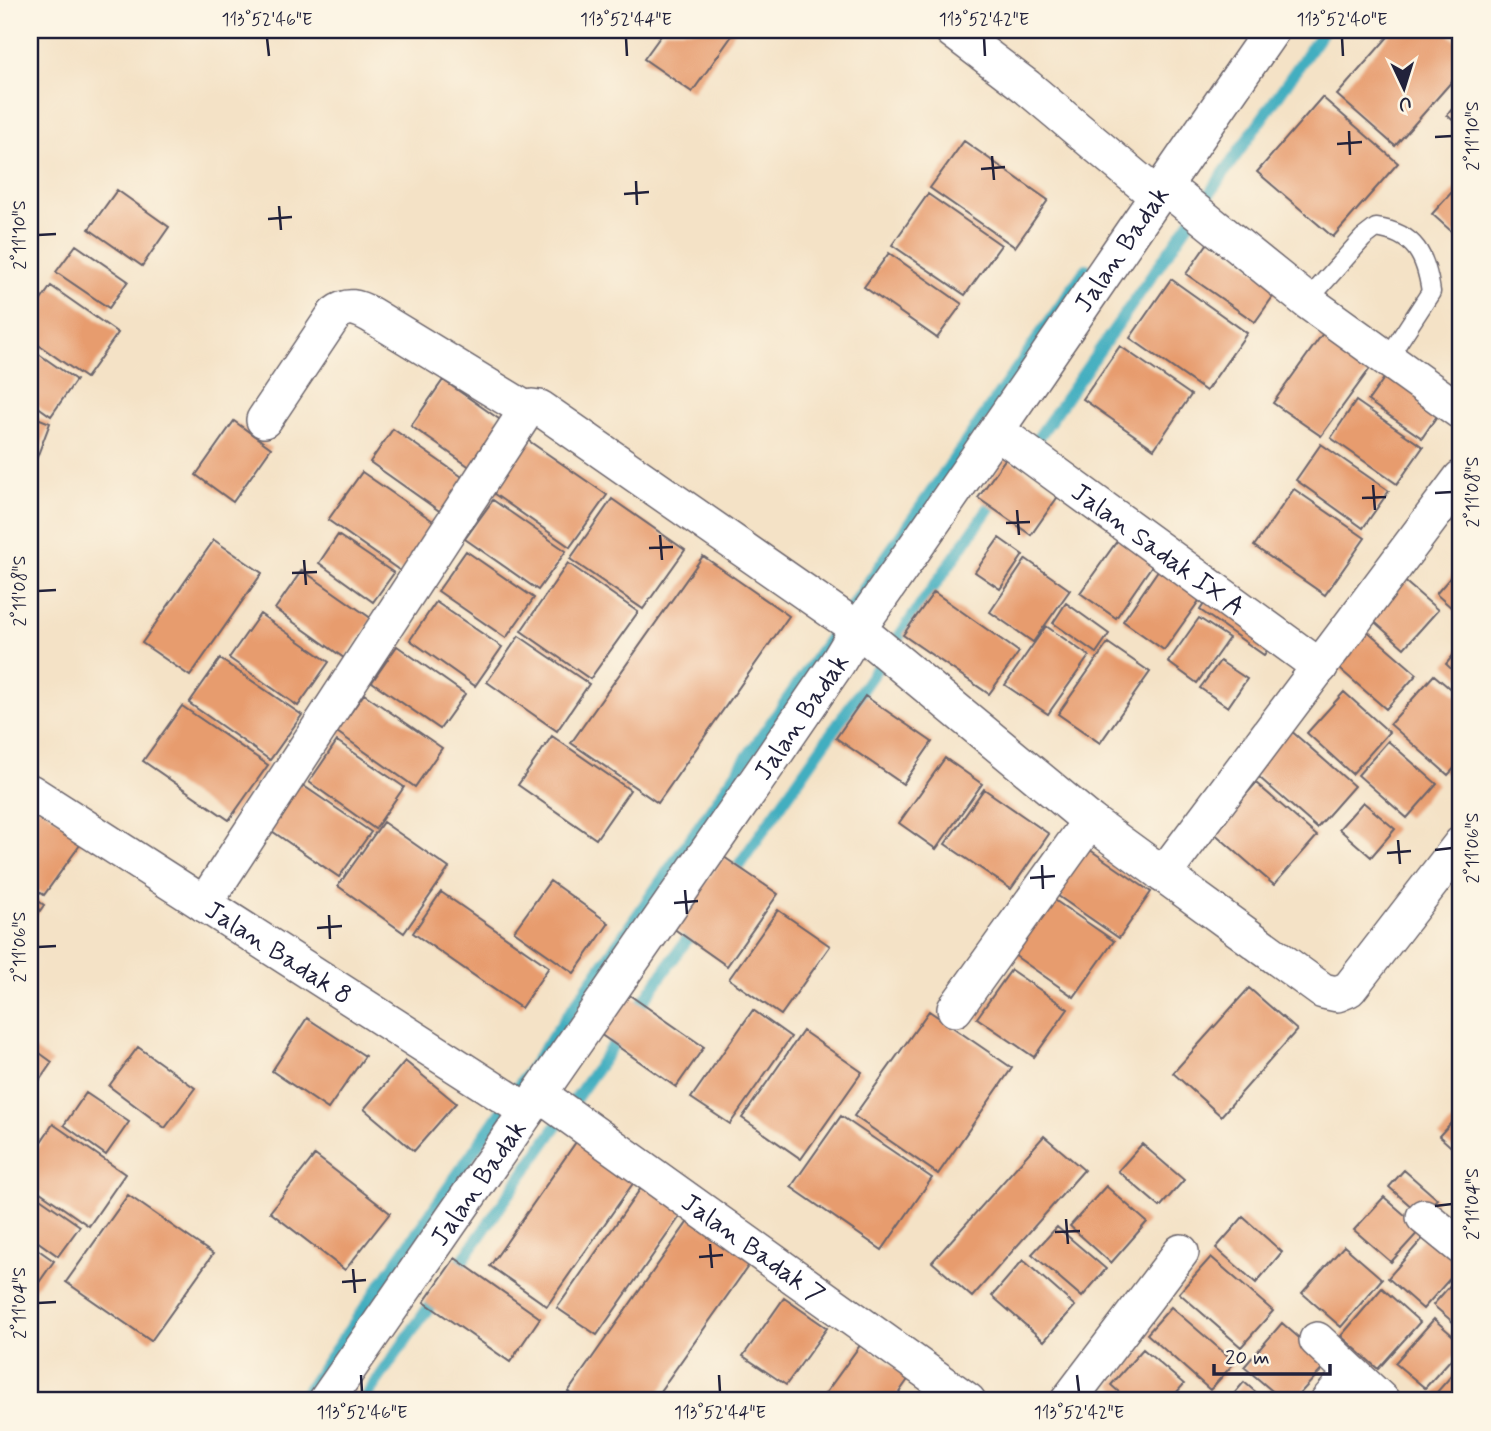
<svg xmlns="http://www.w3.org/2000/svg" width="1491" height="1431" font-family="Mynerve,sans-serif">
<rect width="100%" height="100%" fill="#fcf5e5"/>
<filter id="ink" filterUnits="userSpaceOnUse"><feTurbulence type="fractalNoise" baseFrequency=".0143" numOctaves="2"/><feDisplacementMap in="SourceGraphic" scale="14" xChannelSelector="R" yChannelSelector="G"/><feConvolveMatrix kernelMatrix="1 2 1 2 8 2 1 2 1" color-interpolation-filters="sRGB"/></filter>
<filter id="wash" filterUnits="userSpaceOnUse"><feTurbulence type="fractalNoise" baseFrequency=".00686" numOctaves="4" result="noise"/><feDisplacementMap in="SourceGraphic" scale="28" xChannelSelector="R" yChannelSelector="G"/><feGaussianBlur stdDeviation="1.57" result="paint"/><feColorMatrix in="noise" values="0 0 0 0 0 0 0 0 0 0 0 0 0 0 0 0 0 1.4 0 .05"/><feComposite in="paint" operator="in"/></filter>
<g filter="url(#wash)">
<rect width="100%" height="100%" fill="#f4e2c6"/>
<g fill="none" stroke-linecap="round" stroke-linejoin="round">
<path stroke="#42aec0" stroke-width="12" d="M1029 451 1324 30
M730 878 998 495
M633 1016 697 925
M453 1274 623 1031
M300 1401 1086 269
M363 1401 438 1294"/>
</g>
<g id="blocks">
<path fill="#e79c6e" d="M665 30H736L692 92 644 59Z
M1394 30H1444L1461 45V71L1395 146 1337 95Z
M1322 97 1398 163 1333 237 1257 172Z
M1461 99V128L1447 115Z
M964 141 1048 200 1015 247 930 188Z
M1461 182V240L1432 214Z
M117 190 169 227 142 266 89 229Z
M928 194 1001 245 965 295 892 245Z
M1210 240 1279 288 1255 322 1186 274Z
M76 245 128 281 109 308 56 272Z
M889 253 962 304 937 338 864 287Z
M1171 279 1247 333 1206 391 1130 338Z
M51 286 118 333 86 378 30 339V316Z
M1326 329 1374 363 1321 436 1273 403Z
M1120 346 1191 395 1154 449 1083 399Z
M30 348 76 380 51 416 30 401Z
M1390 370 1443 407 1422 438 1368 401Z
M443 380 509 426 477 472 411 426Z
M1356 401 1423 447 1397 484 1331 438Z
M30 415 50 423 34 465 30 463Z
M234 421 271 448 233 502 196 475Z
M393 429 468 481 445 515 370 462Z
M526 439 607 495 570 547 490 491Z
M1321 444 1389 491 1363 528 1296 480Z
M1006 458 1059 495 1031 535 978 498Z
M362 472 436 523 402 572 328 520Z
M1294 489 1365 538 1325 595 1254 546Z
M612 499 685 550 643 609 570 559Z
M493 500 566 551 538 590 465 539Z
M338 535 394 573 373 602 319 563Z
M1120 537 1155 561 1116 618 1080 593Z
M999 538 1023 555 1000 589 975 572Z
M214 540 262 573 190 676 142 643Z
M466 551 534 598 506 638 438 591Z
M703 556 789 616 658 803 571 743Z
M1026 559 1070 590 1033 642 990 612Z
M568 563 638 612 590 679 521 631Z
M1461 565V616L1436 594Z
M1159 569 1201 598 1164 650 1123 621Z
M302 570 372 619 344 658 275 609Z
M1401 578 1438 610 1404 648 1368 616Z
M934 592 1019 652 989 694 903 635Z
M1210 595 1274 640 1264 655 1200 610Z
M436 602 502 647 475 686 410 640Z
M1066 603 1109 634 1096 653 1053 623Z
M260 614 329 662 298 706 229 658Z
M1199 618 1229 638 1197 683 1168 662Z
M1046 626 1089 656 1048 714 1005 685Z
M1365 629 1417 674 1386 709 1334 664Z
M519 636 589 684 557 731 487 682Z
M1108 643 1150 672 1100 743 1058 714Z
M397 646 465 694 440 729 372 682Z
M1461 646V678L1446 664Z
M220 659 302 715 270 760 189 703Z
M1220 661 1247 679 1228 707 1200 688Z
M1434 675 1461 698V761L1448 775 1390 724Z
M1344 692 1389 732 1352 774 1307 733Z
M364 694 442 748 415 787 337 732Z
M865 696 932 742 903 784 836 738Z
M182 706 268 765 229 820 143 761Z
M1289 729 1354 786 1317 828 1252 771Z
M552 736 630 790 596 839 518 785Z
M337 741 404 787 375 829 309 782Z
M1388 741 1437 784 1407 818 1358 775Z
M945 758 982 784 936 849 899 823Z
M298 782 371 832 339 877 266 827Z
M1256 783 1317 836 1274 885 1213 832Z
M984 789 1049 834 1011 889 945 844Z
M1363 802 1395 829 1371 857 1339 829Z
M38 806 85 838 44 895 30 885V817Z
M383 822 449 868 404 933 338 886Z
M1080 843 1151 892 1119 938 1048 889Z
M724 857 778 894 727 966 673 928Z
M550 881 609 923 574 973 514 931Z
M1040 890 1114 941 1074 997 1001 946Z
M441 892 549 967 521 1008 413 933Z
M30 895 44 905 30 925Z
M778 910 830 946 781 1015 729 979Z
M1011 970 1068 1009 1034 1057 977 1018Z
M1249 988 1297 1030 1221 1116 1173 1073Z
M628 994 704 1047 676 1087 600 1034Z
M753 1010 791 1037 730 1124 691 1098Z
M929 1011 1012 1068 938 1174 854 1116Z
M307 1018 365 1056 328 1109 272 1071Z
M803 1031 862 1072 801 1159 742 1118Z
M30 1046 52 1062 30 1094Z
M138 1047 195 1088 165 1128 109 1086Z
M405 1061 456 1103 414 1151 364 1109Z
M86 1093 129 1122 106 1155 64 1125Z
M1461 1112V1151L1459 1154 1439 1136Z
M841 1116 932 1178 882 1250 791 1187Z
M53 1124 125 1174 89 1226 30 1185V1158Z
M583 1132 641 1172 547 1306 490 1266Z
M1044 1136 1084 1170 972 1297 932 1262Z
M1142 1144 1184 1180 1160 1207 1118 1171Z
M315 1155 390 1213 345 1270 270 1212Z
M1404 1170 1437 1199 1422 1216 1389 1187Z
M648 1178 688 1205 597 1335 557 1308Z
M1106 1186 1147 1222 1111 1263 1070 1226Z
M34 1194 80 1226 58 1256 30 1236V1200Z
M128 1195 213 1254 151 1341 66 1282Z
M1384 1197 1421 1229 1391 1262 1354 1230Z
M694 1213 756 1255 653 1401H581L568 1392Z
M1243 1217 1282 1252 1256 1283 1216 1248Z
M1057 1227 1106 1269 1082 1297 1032 1254Z
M1432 1228 1461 1253V1266L1423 1309 1388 1278Z
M30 1244 54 1261 30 1295Z
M1344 1246 1382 1279 1341 1327 1302 1293Z
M1211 1257 1273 1311 1241 1347 1179 1293Z
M455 1258 540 1318 510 1362 424 1302Z
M1023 1260 1075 1306 1044 1341 992 1296Z
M1461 1273V1329L1433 1305Z
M1382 1288 1420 1322 1378 1369 1341 1336Z
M784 1298 827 1328 786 1385 743 1356Z
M1171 1307 1235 1362 1210 1390 1147 1334Z
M1434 1319 1461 1343V1348L1425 1388 1395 1363Z
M1282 1323 1328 1363 1293 1401H1284L1244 1367Z
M861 1344 909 1378 893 1401H836L825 1394Z
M1143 1349 1184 1384 1169 1401H1129L1111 1385Z
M1461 1365V1401H1429Z
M1244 1382 1266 1401H1228Z"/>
</g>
</g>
<g filter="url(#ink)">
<use href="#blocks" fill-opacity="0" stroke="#6c656c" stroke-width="2"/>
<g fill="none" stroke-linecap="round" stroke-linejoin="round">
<defs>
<path id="lane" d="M1307 301 1363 238 1376 228C1415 233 1426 256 1431 292L1388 358"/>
<g id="street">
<path d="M952 30 1027 87 1157 196"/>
<path d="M1163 185 1307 301 1461 412"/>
<path d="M264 420 335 314C348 304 357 307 371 315L527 410"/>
<path id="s1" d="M997 431 1320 667"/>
<path id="s2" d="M30 792 527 1111"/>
<path d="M1163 875 1461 478"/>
<path d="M204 904 527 410 532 407 540 408 858 629 1090 821 1323 991 1337 994 1349 989 1461 844"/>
<path d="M955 1009 1090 821"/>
<path id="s3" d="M539 1094 968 1401"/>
<path d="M1424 1217 1461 1247"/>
<path d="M1317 1340 1382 1401"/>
<path id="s4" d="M326 1401 766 767 838 662 858 629C998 431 1133 229 1272 30"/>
<path d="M1068 1401 1181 1252"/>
<path d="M1328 1401 1352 1373"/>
</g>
</defs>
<use href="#lane" stroke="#6c656c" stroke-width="21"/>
<use href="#street" stroke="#6c656c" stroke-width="38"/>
<use href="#lane" stroke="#fff" stroke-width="18"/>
<use href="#street" stroke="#fff" stroke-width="35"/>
</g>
</g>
<path fill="none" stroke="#22223b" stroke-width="2.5" d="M267 38 269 56M626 38 627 56M984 38 985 56M1342 38 1343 56M1349 131 1350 155M1435 137 1452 136M1337 144 1362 142M992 156 994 180M981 169 1005 167M636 181 637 205M624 194 649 192M279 206 281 230M268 219 292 217M38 235 56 234M1373 485 1375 510M1435 493 1452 492M1362 498 1386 497M1017 510 1019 535M1006 523 1030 522M660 535 662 560M649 548 673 547M304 560 306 585M292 573 317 572M38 591 56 590M1398 840 1400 864M1435 850 1452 848M1387 853 1411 851M1042 865 1043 889M1030 878 1055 876M685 890 687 914M674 903 698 901M329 915 330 939M317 928 342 926M38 947 56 946M1435 1206 1452 1204M1066 1219 1068 1244M1055 1232 1080 1231M710 1244 712 1268M699 1257 723 1255M353 1269 355 1293M342 1282 366 1280M38 1303 56 1302M361 1375 362 1392M719 1375 720 1392M1077 1375 1079 1392"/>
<g text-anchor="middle" stroke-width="5" stroke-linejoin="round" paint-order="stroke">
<g font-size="26" fill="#22223b" stroke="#fcf5e5">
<text dy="9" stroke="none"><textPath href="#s4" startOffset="1400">Jalan Badak</textPath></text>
<text dy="9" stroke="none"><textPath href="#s1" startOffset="200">Jalan Sadak IX A</textPath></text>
<text dy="9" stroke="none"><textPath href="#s4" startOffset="833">Jalan Badak</textPath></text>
<text dy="9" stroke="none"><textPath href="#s2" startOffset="296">Jalan Badak 8</textPath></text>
<text dy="9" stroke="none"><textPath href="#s4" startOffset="266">Jalan Badak</textPath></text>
<text dy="9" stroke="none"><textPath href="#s3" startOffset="264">Jalan Badak 7</textPath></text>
</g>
</g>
<rect width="1491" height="1431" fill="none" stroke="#fcf5e5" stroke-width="77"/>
<g transform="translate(1404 88) rotate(176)" stroke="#fcf5e5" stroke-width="5" paint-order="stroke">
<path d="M0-5L12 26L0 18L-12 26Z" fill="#22223b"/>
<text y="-10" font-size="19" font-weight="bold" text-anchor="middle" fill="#22223b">U</text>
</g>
<path d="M1214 1364v10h116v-10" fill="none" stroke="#22223b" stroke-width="3.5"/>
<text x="1225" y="1364" font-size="21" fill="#22223b" stroke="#fcf5e5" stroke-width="5" paint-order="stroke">20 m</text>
<rect x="38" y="38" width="1414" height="1354" fill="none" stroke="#22223b" stroke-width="2.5"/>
<g font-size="18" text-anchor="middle" fill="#22223b">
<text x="267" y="25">113°52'46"E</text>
<text x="626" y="25">113°52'44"E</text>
<text x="984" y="25">113°52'42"E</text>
<text x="1342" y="25">113°52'40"E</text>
<text transform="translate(1472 136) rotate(-90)" y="6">2°11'10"S</text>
<text transform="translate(19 235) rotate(-90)" y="6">2°11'10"S</text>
<text transform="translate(1472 492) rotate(-90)" y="6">2°11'08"S</text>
<text transform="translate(19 591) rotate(-90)" y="6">2°11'08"S</text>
<text transform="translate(1472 848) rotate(-90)" y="6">2°11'06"S</text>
<text transform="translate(19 947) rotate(-90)" y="6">2°11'06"S</text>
<text transform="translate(1472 1204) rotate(-90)" y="6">2°11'04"S</text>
<text transform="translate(19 1303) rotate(-90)" y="6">2°11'04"S</text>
<text x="362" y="1418">113°52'46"E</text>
<text x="720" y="1418">113°52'44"E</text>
<text x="1079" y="1418">113°52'42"E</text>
</g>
</svg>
